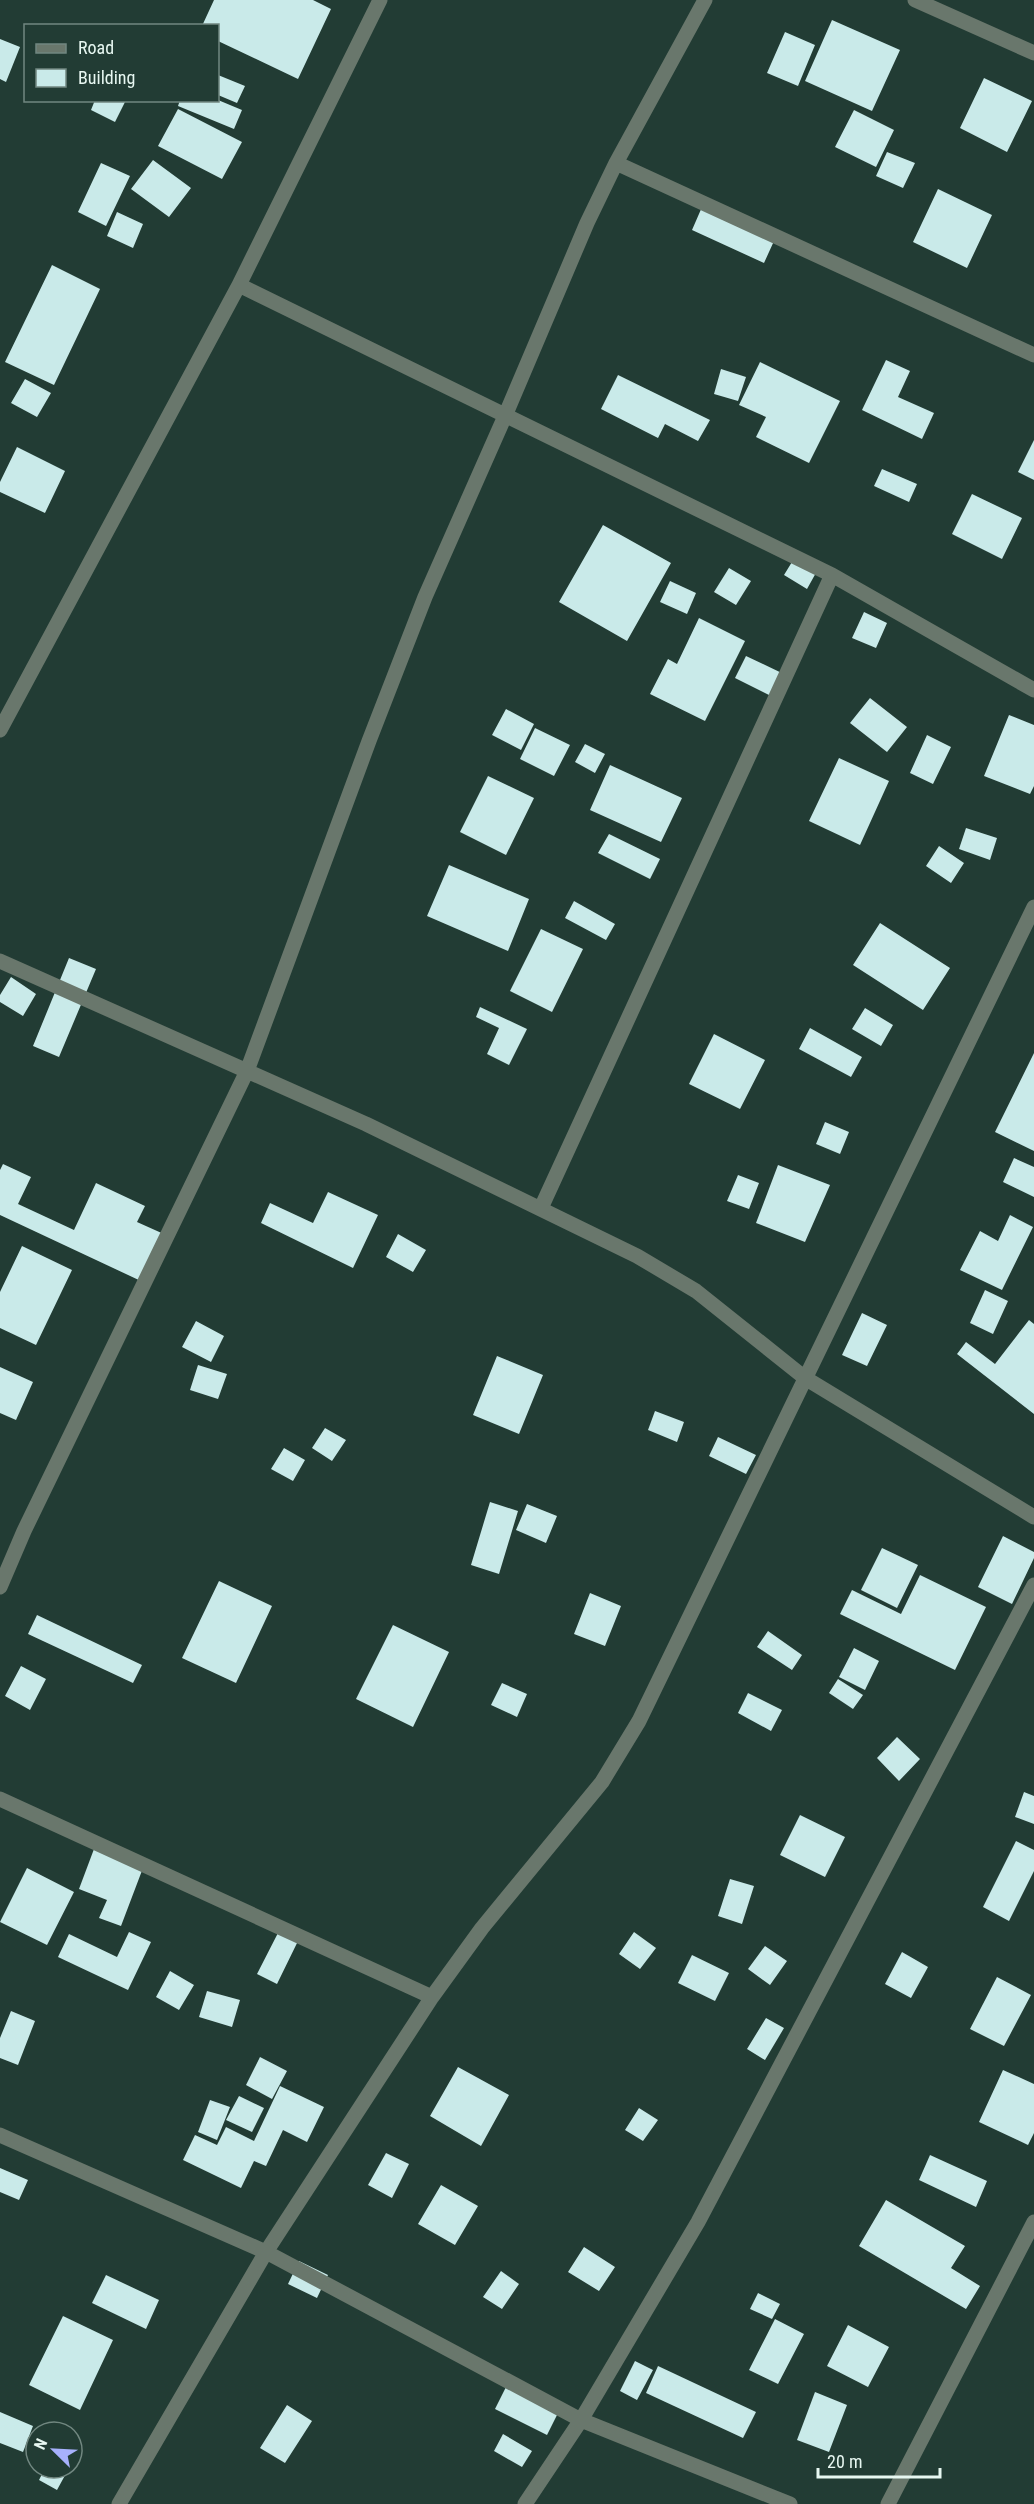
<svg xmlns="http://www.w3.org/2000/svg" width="1034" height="2504" font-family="'Roboto Condensed',sans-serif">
<rect width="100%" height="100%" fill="#223c34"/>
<path fill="#c9eae9" d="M214 0H313L331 9 298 79 218 41V26H202Z
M832 20 900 50 872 111 805 81Z
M785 32 815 45 798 86 767 73Z
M0 39 20 47 6 82 0 79Z
M218 75 245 86 237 103 218 95Z
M984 78 1032 101 1007 152 960 128Z
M95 100H126L115 122 91 110Z
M180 100H218L242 110 234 129 178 106Z
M178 109 242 142 222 179 158 146Z
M854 110 894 130 876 167 835 147Z
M887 152 915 163 903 188 876 176Z
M153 160 191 188 169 217 131 189Z
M101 163 130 176 106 226 78 212Z
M938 189 992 215 967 268 913 242Z
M702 207 774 241 764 263 692 230Z
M117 212 143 224 133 248 107 236Z
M52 265 100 289 54 385 5 362Z
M886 360 910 371 898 397 934 413 922 439 862 410Z
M760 362 840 401 809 463 756 437 766 417 739 405Z
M721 369 746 377 738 401 714 394Z
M618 375 710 420 698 441 665 424 658 438 601 409Z
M25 379 51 393 37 417 11 403Z
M1034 440V480L1018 472Z
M17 447 65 471 45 513 0 492V482Z
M882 469 917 484 909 502 874 486Z
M972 494 1022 518 1002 559 952 534Z
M603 525 671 563 627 641 559 602Z
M795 557 817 571 807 589 784 575Z
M729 568 751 581 736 605 714 592Z
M670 581 696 593 687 614 660 602Z
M864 612 887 623 876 648 852 638Z
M699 618 745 641 705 721 650 694 668 659 677 664Z
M746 656 788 676 777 699 735 678Z
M870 698 907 727 887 752 850 723Z
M506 709 534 724 521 750 492 735Z
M1009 715 1034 725V786L1030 794 984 776Z
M535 728 570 745 554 776 520 759Z
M927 735 951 747 933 784 910 773Z
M585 744 605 754 595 773 575 762Z
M839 758 889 781 860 845 809 821Z
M610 765 682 798 661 842 590 810Z
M488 776 534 798 506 855 460 832Z
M966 828 997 838 990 860 959 849Z
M609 834 660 859 650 879 598 853Z
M939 846 964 863 951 883 926 866Z
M449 865 529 899 508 951 427 916Z
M574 901 615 924 606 940 565 918Z
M880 923 950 968 923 1010 853 965Z
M541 929 583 949 552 1012 510 991Z
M69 958 96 969 59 1057 33 1046Z
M11 977 36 994 23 1016 0 1002V995Z
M480 1007 527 1029 509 1065 487 1054 499 1028 476 1017Z
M865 1008 893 1025 881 1046 852 1029Z
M810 1028 862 1057 851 1077 799 1049Z
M714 1034 765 1060 740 1109 689 1084Z
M1034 1053V1151L995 1132Z
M825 1122 849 1132 840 1154 816 1144Z
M1014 1158 1034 1167V1197L1003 1182Z
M3 1164 31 1177 18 1204 74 1230 96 1183 145 1206 137 1222 166 1235 143 1282 0 1215V1170Z
M778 1165 830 1185 805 1242 756 1223Z
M738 1175 759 1183 749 1209 727 1201Z
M328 1192 378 1215 353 1268 261 1223 270 1203 313 1223Z
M1010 1215 1033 1227 1002 1290 960 1270 980 1231 998 1241Z
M398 1234 426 1250 413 1272 386 1257Z
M22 1246 72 1270 36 1345 0 1328V1292Z
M985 1290 1008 1301 993 1334 970 1323Z
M862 1313 887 1325 867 1366 842 1355Z
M1029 1320 1034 1324V1414L957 1354 966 1342 995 1364Z
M196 1321 224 1336 211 1362 182 1347Z
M497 1356 543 1375 519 1434 473 1415Z
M198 1365 227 1374 218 1399 190 1390Z
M0 1367 33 1382 16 1420 0 1413Z
M655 1411 684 1422 677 1442 648 1430Z
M325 1428 346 1440 332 1461 312 1448Z
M718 1437 756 1455 746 1474 709 1456Z
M284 1448 305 1460 293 1481 271 1469Z
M490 1502 518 1511 499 1574 471 1565Z
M527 1504 557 1516 546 1543 516 1530Z
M1003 1536 1034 1552V1558L1012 1604 978 1587Z
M882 1548 918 1565 897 1608 861 1590Z
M920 1575 986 1607 955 1670 840 1614 852 1590 901 1614Z
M219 1581 272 1606 236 1683 182 1658Z
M590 1593 621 1606 605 1646 574 1634Z
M37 1615 142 1665 133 1683 28 1634Z
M393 1625 449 1652 413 1727 356 1699Z
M768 1631 802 1655 792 1670 757 1647Z
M854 1648 879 1661 865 1690 839 1677Z
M21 1666 46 1679 30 1710 5 1696Z
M838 1679 863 1695 853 1709 829 1693Z
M502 1683 527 1694 517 1717 491 1705Z
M748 1693 782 1710 771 1731 738 1713Z
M897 1737 920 1759 899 1781 877 1758Z
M1024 1792 1034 1796V1824L1015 1817Z
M800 1815 845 1837 825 1877 780 1855Z
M97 1841 146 1860 121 1926 99 1918 107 1900 79 1889Z
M1016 1841 1034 1850V1871L1009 1921 983 1907Z
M27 1868 74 1892 47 1945 0 1922Z
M730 1879 754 1886 742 1924 718 1916Z
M279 1931 298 1941 277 1984 257 1974Z
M129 1932 151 1942 128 1990 58 1957 69 1934 117 1957Z
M634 1932 656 1948 640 1969 619 1954Z
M765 1946 787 1961 770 1985 748 1969Z
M902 1952 928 1967 911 1998 885 1984Z
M692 1955 729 1973 715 2001 678 1983Z
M170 1971 194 1985 179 2010 156 1997Z
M997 1977 1031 1995 1004 2046 970 2029Z
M207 1991 240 2000 232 2027 199 2017Z
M11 2011 35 2021 18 2065 0 2058V2038Z
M766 2018 784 2028 765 2060 747 2049Z
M260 2057 287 2071 272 2099 246 2085Z
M458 2067 509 2095 481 2146 430 2116Z
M1003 2070 1034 2084V2133L1028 2145 979 2122Z
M280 2086 324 2107 307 2142 283 2130 266 2166 254 2161 241 2188 183 2160 195 2135 217 2145 226 2127 254 2141Z
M239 2096 264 2108 252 2132 226 2120Z
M210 2100 230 2107 217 2140 198 2132Z
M639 2108 658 2120 643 2141 625 2130Z
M386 2153 409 2164 392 2198 368 2185Z
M930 2155 987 2181 976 2207 919 2180Z
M0 2168 28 2180 19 2200 0 2192Z
M441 2185 478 2206 455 2245 418 2224Z
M886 2200 965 2246 951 2268 980 2286 966 2309 859 2246Z
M584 2247 615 2267 599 2291 568 2272Z
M299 2261 328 2275 317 2298 288 2284Z
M501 2271 519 2284 502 2309 483 2297Z
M106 2275 159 2300 146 2329 92 2303Z
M758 2293 780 2304 772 2319 750 2309Z
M63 2316 113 2340 80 2410 29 2385Z
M775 2319 804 2334 778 2384 749 2370Z
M848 2325 889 2347 868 2387 827 2366Z
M635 2361 653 2370 637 2400 620 2391Z
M658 2366 756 2412 743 2438 646 2393Z
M510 2379 562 2405 547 2435 495 2409Z
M815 2392 847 2405 829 2452 797 2440Z
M287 2405 312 2421 285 2463 260 2448Z
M0 2412 33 2426 23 2452 0 2443Z
M503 2434 532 2451 522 2467 494 2451Z
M45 2468H69L57 2490 39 2480Z"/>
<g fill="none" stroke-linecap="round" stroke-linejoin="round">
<path stroke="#69776c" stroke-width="15" d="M915 0 1034 53
M616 163 1034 355
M239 285 832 575 1034 690
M0 730 239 285 380 0
M0 961 366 1124 637 1256 696 1291 805 1378 1034 1517
M541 1208 832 575
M0 1587 24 1531 247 1071 369 741 425 597 505 416 587 223 616 163 705 0
M0 1799 432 1997
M0 2135 266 2252 581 2420 790 2504
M119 2504 266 2252 432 1997 482 1928 602 1782 639 1721 1034 907
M525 2504 581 2420 698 2222 1034 1585
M888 2504 1034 2222"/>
</g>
<rect x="24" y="24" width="195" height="78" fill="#223c34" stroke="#718780" stroke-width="1.5"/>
<rect x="36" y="44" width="30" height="9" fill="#69776c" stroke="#718780" stroke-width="1.5"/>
<text x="78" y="54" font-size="18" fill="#e7f7f1">Road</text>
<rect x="36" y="69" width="30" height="18" fill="#c9eae9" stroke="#718780" stroke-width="1.5"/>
<text x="78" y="84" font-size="18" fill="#e7f7f1">Building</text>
<g transform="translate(54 2450) rotate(294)"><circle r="28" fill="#223c34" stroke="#718780" stroke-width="1.5"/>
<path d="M0-4.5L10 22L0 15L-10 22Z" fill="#a7b1fc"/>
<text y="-9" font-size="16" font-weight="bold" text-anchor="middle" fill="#e7f7f1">N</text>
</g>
<path d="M818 2468v9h122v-9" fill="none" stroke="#e7f7f1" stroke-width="3"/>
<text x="827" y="2468" font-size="18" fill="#e7f7f1" stroke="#223c34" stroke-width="4.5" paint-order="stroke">20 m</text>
</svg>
